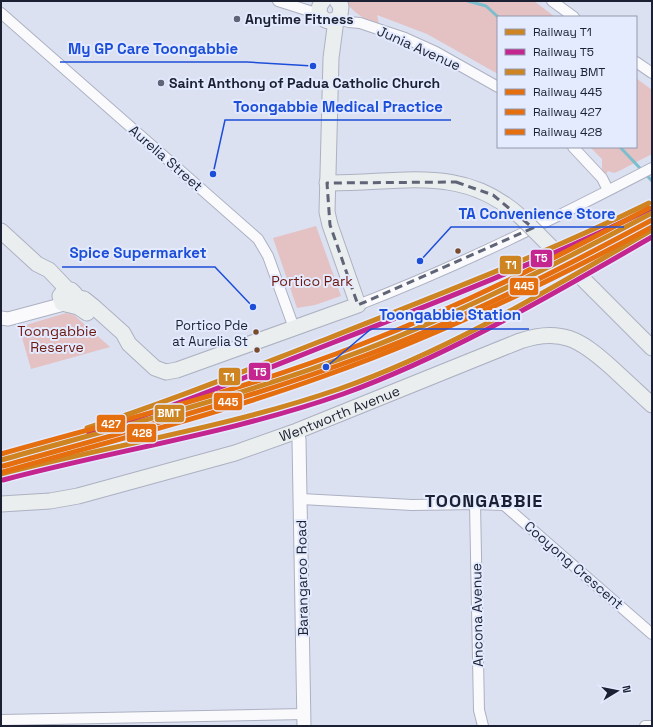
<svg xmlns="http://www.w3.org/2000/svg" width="653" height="727" font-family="'Space Grotesk',sans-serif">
<rect width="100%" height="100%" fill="#dce1f2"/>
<path fill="#e4c1c2" d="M345 1H534L555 17H498V74L427 34 377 15 379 24C366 22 352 11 345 1Z
M636 78 652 90V154L619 171 614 173 608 171 606 174 602 169V159L590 147H636Z
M316 226 341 296 315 305 297 308 273 238Z
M66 313 74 315 110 347 31 369 19 327Z"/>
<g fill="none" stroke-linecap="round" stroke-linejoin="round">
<path stroke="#7bbece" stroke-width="3" d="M468 1 486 6 498 17
M620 147 652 181"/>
<defs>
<path id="minor" d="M278 1 319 14
M552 1 574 17
M1 13 258 239 268 256 294 328
M339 18 349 22 360 23 405 38 436 52 498 87
M636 62 652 73
M573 147 602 178 608 190
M358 305C459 266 556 218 652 168
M301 499 412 505 475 504 504 505 652 634
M475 504 479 710 483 726
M1 720 304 714
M645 726H652"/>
<path id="tertiary" d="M1 318 8 319 64 304
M297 431 299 440 304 726"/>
<g id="secondary">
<path d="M323 1C311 14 330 30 340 15L341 6 337 1"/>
<path d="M327 183C400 184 461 163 521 217"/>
<path d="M1 231 37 264 49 270 68 290"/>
<path d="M594 290 652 348"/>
<path d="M75 297 84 299 94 307 123 333 129 344 155 368 166 372 177 370 358 305 330 225 327 212 331 58 336 20"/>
<path d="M72 304 75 299V294L71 290 64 291 60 296 62 303 78 307 87 313"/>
<path id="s1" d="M1 504 50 501 78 496 235 453 297 431 520 341C561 327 581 340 611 367 625 380 638 392 652 405"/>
</g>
</defs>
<use href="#minor" stroke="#acb1c2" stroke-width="12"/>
<use href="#tertiary" stroke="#acb1c2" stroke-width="15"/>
<use href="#secondary" stroke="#acb1c2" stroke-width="17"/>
<use href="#minor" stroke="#fafafd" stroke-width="10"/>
<use href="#tertiary" stroke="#fafafd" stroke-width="13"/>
<use href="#secondary" stroke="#eaeeee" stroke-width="15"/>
<defs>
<path id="secondary-bridge" d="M521 217 594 290"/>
</defs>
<use href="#secondary-bridge" stroke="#acb1c2" stroke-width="17" stroke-linecap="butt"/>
<use href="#secondary-bridge" stroke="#eaeeee" stroke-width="15"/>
<defs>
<path id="rail-1" d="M87 428C169 402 249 369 329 338 437 295 545 254 649 203
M1 474C113 445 229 427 339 389 450 350 550 289 652 230"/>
<path id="rail-2" d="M89 434C171 408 251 375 332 343 440 301 547 259 652 208
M3 480C116 450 232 433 343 394 452 354 551 295 652 237"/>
<path id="rail-3" d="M1 460C123 426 246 395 364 350 463 312 558 263 652 213"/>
<path id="rail-4" d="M3 466C124 432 246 400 364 356 464 319 559 270 652 220"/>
<path id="rail-5" d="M1 454C122 420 245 390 362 344 461 306 556 258 649 208"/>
<path id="rail-6" d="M3 472C110 441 219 414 324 376 438 336 546 284 652 227"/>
</defs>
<use href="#rail-1" stroke="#e4ebff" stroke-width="8"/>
<use href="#rail-2" stroke="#e4ebff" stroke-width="8"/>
<use href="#rail-3" stroke="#e4ebff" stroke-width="8"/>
<use href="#rail-4" stroke="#e4ebff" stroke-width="8"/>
<use href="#rail-5" stroke="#e4ebff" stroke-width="8"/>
<use href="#rail-6" stroke="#e4ebff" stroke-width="8"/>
<use href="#rail-1" stroke="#cd8421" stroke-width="5"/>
<use href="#rail-2" stroke="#c4258f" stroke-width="5"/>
<use href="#rail-3" stroke="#cd8421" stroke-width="5"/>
<use href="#rail-4" stroke="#e56e0f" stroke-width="5"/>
<use href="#rail-5" stroke="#e56e0f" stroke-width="5"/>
<use href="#rail-6" stroke="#e56e0f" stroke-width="5"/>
</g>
<path fill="none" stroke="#5f6476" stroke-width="3" stroke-dasharray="8 5" stroke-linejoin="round" d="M456 182 493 195 533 228 358 305 330 225 327 183Z"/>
<g fill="#5f6476" stroke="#e4ebff" stroke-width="1.5">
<circle cx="237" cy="19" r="4"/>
<circle cx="161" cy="83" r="4"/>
</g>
<g fill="#7a4b2a" stroke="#e4ebff" stroke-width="1.5">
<circle cx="458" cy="251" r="3.5"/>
<circle cx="256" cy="332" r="3.5"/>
<circle cx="257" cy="350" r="3.5"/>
</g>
<g text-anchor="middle" stroke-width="4" stroke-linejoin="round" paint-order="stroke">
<g font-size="13" fill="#1b2133" stroke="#e4ebff" text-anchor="end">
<text x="248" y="330">Portico Pde<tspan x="248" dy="16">at Aurelia St</tspan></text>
</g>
<g font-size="14" font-weight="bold" fill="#1b2133" stroke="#e4ebff" text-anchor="start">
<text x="245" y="24">Anytime Fitness</text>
<text x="169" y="88">Saint Anthony of Padua Catholic Church</text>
</g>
<g font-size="14" fill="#1b2133" stroke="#e4ebff">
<text transform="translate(419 48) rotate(24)" y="5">Junia Avenue</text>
<text transform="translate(166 158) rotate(41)" y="5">Aurelia Street</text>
<text dy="5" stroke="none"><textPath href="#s1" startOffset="352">Wentworth Avenue</textPath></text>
<text transform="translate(574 565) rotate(41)" y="5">Cooyong Crescent</text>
<text transform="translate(302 578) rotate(-91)" y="5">Barangaroo Road</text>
<text transform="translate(477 615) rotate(-91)" y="5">Ancona Avenue</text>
</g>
<g font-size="14" fill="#6d180f" stroke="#e4ebff">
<text x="312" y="286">Portico Park</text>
<text x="57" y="336">Toongabbie<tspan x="57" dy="16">Reserve</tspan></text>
</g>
<g font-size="18" font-weight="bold" letter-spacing="1" fill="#1b2133" stroke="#e4ebff">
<text x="484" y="507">TOONGABBIE</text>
</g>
</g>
<path fill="none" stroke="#1d4ed8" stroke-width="1.5" d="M313 66L247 62H60M213 174L225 120H451M420 261L451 227H624M253 307L215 267H62M326 367L371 329H529"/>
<g fill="#1d4ed8" stroke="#e4ebff" stroke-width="1.5">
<circle cx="313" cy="66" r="4"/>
<circle cx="213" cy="174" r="4"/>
<circle cx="420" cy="261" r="4"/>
<circle cx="253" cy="307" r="4"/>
<circle cx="326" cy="367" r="4"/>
</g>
<g font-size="15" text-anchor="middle" font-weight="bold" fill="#1d4ed8" stroke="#e4ebff" stroke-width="4" stroke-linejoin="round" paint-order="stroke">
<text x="153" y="54">My GP Care Toongabbie</text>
<text x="338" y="112">Toongabbie Medical Practice</text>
<text x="537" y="219">TA Convenience Store</text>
<text x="138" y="258">Spice Supermarket</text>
<text x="450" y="320">Toongabbie Station</text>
</g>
<g stroke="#e4ebff" stroke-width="1.5">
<rect x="530" y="249" width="23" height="19" rx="4" fill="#c4258f"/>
<rect x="499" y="255" width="23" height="20" rx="4" fill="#cd8421"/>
<rect x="509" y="277" width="30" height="19" rx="4" fill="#e56e0f"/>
<rect x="248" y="362" width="23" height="19" rx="4" fill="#c4258f"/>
<rect x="218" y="367" width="23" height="19" rx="4" fill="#cd8421"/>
<rect x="213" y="392" width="30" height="19" rx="4" fill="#e56e0f"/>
<rect x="154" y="404" width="31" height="19" rx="4" fill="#cd8421"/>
<rect x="96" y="414" width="30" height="19" rx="4" fill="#e56e0f"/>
<rect x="126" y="423" width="31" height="20" rx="4" fill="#e56e0f"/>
</g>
<g font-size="11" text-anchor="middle" font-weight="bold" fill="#fff">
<text x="541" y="262">T5</text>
<text x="511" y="269">T1</text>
<text x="524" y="290">445</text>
<text x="260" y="376">T5</text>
<text x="229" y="381">T1</text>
<text x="228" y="406">445</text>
<text x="169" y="417">BMT</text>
<text x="111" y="428">427</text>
<text x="142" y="437">428</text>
</g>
<rect width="653" height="727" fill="none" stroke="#1b2133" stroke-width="4"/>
<rect x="497" y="16" width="140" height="132" fill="#e4ebff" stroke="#949aad"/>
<rect x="505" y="29" width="20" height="6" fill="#cd8421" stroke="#949aad"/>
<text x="533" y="36" font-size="12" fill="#1b2133">Railway T1</text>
<rect x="505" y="49" width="20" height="6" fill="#c4258f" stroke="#949aad"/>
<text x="533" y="56" font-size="12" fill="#1b2133">Railway T5</text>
<rect x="505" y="69" width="20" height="6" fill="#cd8421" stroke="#949aad"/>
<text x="533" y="76" font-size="12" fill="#1b2133">Railway BMT</text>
<rect x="505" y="89" width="20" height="6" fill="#e56e0f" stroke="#949aad"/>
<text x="533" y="96" font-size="12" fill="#1b2133">Railway 445</text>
<rect x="505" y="109" width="20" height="6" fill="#e56e0f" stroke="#949aad"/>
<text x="533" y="116" font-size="12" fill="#1b2133">Railway 427</text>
<rect x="505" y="129" width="20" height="6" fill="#e56e0f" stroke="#949aad"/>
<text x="533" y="136" font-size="12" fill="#1b2133">Railway 428</text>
<g transform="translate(617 691) rotate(80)" stroke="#e4ebff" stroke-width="3" paint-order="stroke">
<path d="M0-3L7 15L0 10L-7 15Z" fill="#1b2133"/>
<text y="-6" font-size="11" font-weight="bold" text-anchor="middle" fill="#1b2133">N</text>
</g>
</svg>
